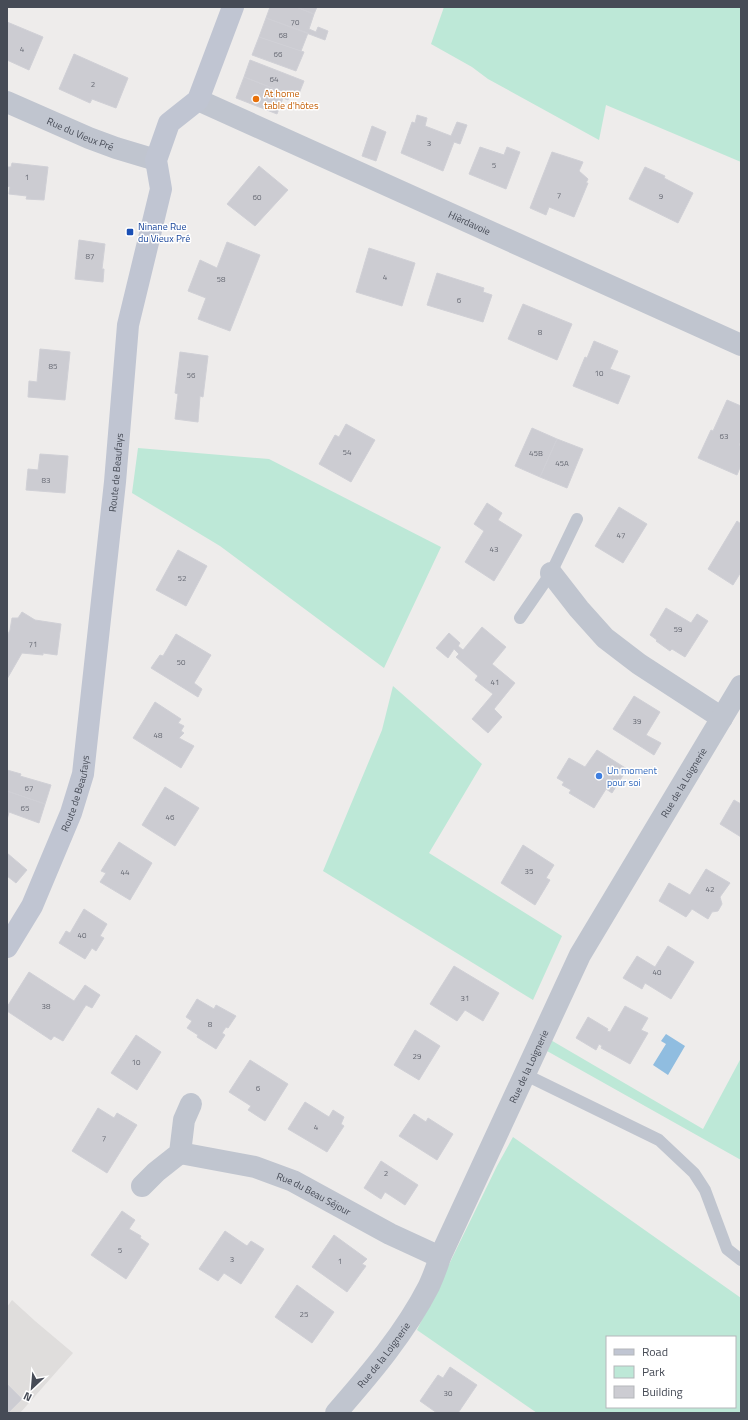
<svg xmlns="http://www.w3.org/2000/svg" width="748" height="1420" font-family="'Titillium Web',sans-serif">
<rect width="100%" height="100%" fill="#eeeceb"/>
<path fill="#dfdddc" d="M12 1300 35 1321 73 1353 20 1413H7V1307Z"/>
<path fill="#bde8d7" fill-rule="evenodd" d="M444 7H741V162L606 105 599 140 488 79 472 67 431 44Z
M138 448 269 459 441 547 384 668 220 546 132 493Z
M393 686 482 764 429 853 562 936 533 1000 323 871 382 730Z
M549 1039 703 1129 741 1058V1160L547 1051Z
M513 1137 741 1298V1413H537L417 1330 497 1166ZM607 1337H735V1407H607Z"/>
<path fill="#90bde0" d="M666 1034 685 1046 668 1075 653 1065 666 1044 661 1041Z"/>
<path fill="#ccccd2" stroke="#d0d0d6" d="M270 7H296L314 14 309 29 316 32 318 27 328 31 325 40 266 18Z
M296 7H317L314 14Z
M266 18 308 33 301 51 259 37Z
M7 22 43 37 29 70 7 60Z
M259 37 304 52 296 71 252 55Z
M74 54 128 78 116 108 92 99 90 103 59 89Z
M250 60 304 81 298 96 290 95 244 77Z
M244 77 290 95 288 100 283 98 277 114 236 98Z
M417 115 427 118 425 126 451 136 457 122 467 125 460 144 454 142 443 171 401 153 412 122 415 123Z
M372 126 386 132 376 161 362 156Z
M480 147 504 155 507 147 520 152 506 189 469 174Z
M552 152 583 162 579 171 588 179 586 183H588L574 217 549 207 546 215 530 208Z
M12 163 48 167 44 200 26 199 27 196 9 194 10 187 7 186V167H11Z
M259 166 288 190 255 226 227 204Z
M645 167 665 176 664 178 693 193 678 223 629 199Z
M79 240 105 244 102 269H104L103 282 75 279Z
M227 242 260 255 230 331 198 319 206 298 188 291 200 260 217 268Z
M369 248 415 263 402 306 356 292Z
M437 273 484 288 483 292 492 295 483 322 427 305Z
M523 304 572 324 557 360 508 339Z
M594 341 618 351 610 369 630 376 618 404 573 386 585 357 587 358Z
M40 349 70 352 65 400 28 397 29 381 37 382Z
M180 352 208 356 203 397 200 396 198 422 175 419 178 394 175 393Z
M727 400 741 406V441L739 445 741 446V465L737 475 698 458 711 430 713 431Z
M346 424 375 440 351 482 319 464 335 435 339 437Z
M532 428 557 439 540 477 515 466Z
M557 439 583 449 567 488 540 477Z
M40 454 68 456 65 493 26 490 28 469 38 470Z
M487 503 502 513 498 520 522 535 494 581 465 562 484 531 474 524Z
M619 507 647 524 623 563 595 546Z
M737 521 741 524V572L733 585 708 569Z
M178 550 207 566 186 606 156 590Z
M666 608 691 623 697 614 708 621 685 657 672 649 670 651 656 641 657 640 650 635Z
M22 612 35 620 61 624 57 655 43 653V655L22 653 7 679V636L10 630 12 618H18Z
M482 627 506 647 492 664 515 683 494 709 502 717 488 733 472 719 493 694 475 680 478 676 456 657 459 654 454 649 448 658 436 648 449 633 460 643 458 646 463 650Z
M176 634 211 655 194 683 202 689 198 697 151 668 160 655 163 656Z
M634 696 660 712 646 735 661 743 654 755 613 729Z
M155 702 181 719 178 723 184 726 181 731 184 733 179 738 194 746 181 768 133 738Z
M597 750 627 769 612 793 606 789 594 808 569 793 571 790 562 785 564 782 557 778 569 758 585 767Z
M7 770 21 774 20 776 51 785 45 804 7 791Z
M165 787 199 808 175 846 142 825Z
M7 791 45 804 39 823 9 812 7 820Z
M734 800 741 804V837L720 824Z
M119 842 152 863 130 900 100 882 106 873 101 871Z
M523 845 554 865 546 878 550 880 535 905 501 883Z
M7 853 27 870 16 883 7 876Z
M706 869 730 883 720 897 722 904 718 911 712 912 708 919 692 909 686 917 659 901 669 883 690 895Z
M84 909 107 924 100 936 104 938 96 951 92 948 85 959 59 943 66 931 70 933Z
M668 946 694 962 671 999 645 983 642 989 623 978 637 956 655 967Z
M454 966 499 993 483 1021 465 1010 457 1021 430 1004Z
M29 972 74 1001 85 985 100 995 92 1008 86 1005 63 1041 54 1036 51 1040 7 1011V1007Z
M197 999 214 1009 216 1005 236 1016 228 1028 226 1027 222 1033 225 1035 216 1049 197 1037 198 1035 187 1028 192 1021 186 1017Z
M625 1006 648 1018 641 1030 648 1033 630 1064 601 1048 602 1046 599 1044 596 1050 576 1038 588 1017 608 1029 607 1031 610 1032Z
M415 1030 440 1046 419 1080 394 1065Z
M136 1035 161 1052 137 1090 111 1073Z
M250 1060 288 1084 265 1121 248 1110 251 1106 229 1092Z
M305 1102 329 1117 333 1110 344 1117 341 1124 344 1126 327 1152 288 1129Z
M98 1108 114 1118 117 1113 137 1125 107 1173 72 1151Z
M414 1114 426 1122 428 1118 453 1134 437 1160 399 1136Z
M381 1161 418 1185 405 1205 385 1192 381 1199 364 1188Z
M122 1211 135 1220 129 1229 141 1236 140 1238 149 1244 126 1279 91 1255Z
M225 1231 247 1246 251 1241 264 1249 241 1284 224 1273 218 1281 199 1269Z
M334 1235 367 1259 362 1264 366 1266 347 1292 312 1267Z
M297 1285 334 1312 312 1343 275 1317Z
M450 1367 477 1385 458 1413H437L420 1401 438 1375 443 1378Z
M7 1384 22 1399 8 1413H7Z"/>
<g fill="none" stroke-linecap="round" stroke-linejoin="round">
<path stroke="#c0c5cf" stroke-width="12" d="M520 618 551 573 577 519
M524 1074 659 1140 694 1173 705 1190 727 1249 741 1260"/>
<g stroke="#c0c5cf" stroke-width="22">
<path id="s1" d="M198 100 741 345"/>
<path id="s2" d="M7 102 89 138 116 148 156 160"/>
<path d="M551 573 579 609 605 638 639 664 722 718"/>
<path id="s3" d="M180 1153 255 1167 293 1181 390 1234 440 1257"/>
<path d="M142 1186 156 1172 180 1153 184 1120 191 1104"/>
<path id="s4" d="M336 1413C370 1374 405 1333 429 1286 433 1277 437 1267 440 1257L580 955 741 686"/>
</g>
<path stroke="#c0c5d2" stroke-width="22" id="s5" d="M7 947 32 906 71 813 83 774 115 482 128 325 161 189 156 160 169 123 198 100 233 7"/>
</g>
<circle fill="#e8710a" stroke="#fff" stroke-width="1.5" cx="256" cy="99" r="4"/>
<rect fill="#1a4fb4" stroke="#fff" stroke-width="1.5" x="126" y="228" width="8" height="8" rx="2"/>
<circle fill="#3f7fe0" stroke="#fff" stroke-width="1.5" cx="599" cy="776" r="4"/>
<g text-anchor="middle" stroke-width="3" stroke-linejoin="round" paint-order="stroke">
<g font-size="8" fill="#686b75">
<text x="295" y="25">70</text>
<text x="283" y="38">68</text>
<text x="22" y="52">4</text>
<text x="278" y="57">66</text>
<text x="274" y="82">64</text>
<text x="93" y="87">2</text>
<text x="429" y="146">3</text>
<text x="494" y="168">5</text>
<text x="27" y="180">1</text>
<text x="559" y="198">7</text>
<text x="661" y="199">9</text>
<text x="257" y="200">60</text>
<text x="90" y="259">87</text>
<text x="385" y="280">4</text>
<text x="221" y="282">58</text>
<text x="459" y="303">6</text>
<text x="540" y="335">8</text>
<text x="53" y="369">85</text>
<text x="599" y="376">10</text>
<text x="191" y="378">56</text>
<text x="724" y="439">63</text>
<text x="347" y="455">54</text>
<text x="536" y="456">45B</text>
<text x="562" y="466">45A</text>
<text x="46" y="483">83</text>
<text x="621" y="538">47</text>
<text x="494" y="552">43</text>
<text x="182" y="581">52</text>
<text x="678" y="632">59</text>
<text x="33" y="647">71</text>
<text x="181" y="665">50</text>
<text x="495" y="685">41</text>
<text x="637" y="724">39</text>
<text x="158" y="738">48</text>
<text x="29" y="791">67</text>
<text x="25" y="811">65</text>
<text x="170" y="820">46</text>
<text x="529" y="874">35</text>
<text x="125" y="875">44</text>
<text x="710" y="892">42</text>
<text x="82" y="938">40</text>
<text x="657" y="975">40</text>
<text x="465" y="1001">31</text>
<text x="46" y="1009">38</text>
<text x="210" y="1027">8</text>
<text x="417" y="1059">29</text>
<text x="136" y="1065">10</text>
<text x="258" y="1091">6</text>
<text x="316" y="1130">4</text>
<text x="104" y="1141">7</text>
<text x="386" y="1176">2</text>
<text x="120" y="1253">5</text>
<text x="232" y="1262">3</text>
<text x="340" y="1264">1</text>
<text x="304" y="1317">25</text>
<text x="448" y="1396">30</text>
</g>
<g font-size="10" fill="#c56008" stroke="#fff" text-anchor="start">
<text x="264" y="97">At home<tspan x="264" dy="12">table d'hôtes</tspan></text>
</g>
<g font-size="10" fill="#464b56" stroke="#fff">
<text dy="4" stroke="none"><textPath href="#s2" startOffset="80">Rue du Vieux Pré</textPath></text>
<text dy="4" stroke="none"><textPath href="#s1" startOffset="298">Hièrdavoie</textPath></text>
<text dy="4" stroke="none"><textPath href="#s5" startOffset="493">Route de Beaufays</textPath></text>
<text dy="4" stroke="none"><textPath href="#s4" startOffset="723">Rue de la Loignerie</textPath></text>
<text dy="4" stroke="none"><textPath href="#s5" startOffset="169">Route de Beaufays</textPath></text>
<text dy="4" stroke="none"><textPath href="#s4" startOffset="399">Rue de la Loignerie</textPath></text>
<text dy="4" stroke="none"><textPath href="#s3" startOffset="141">Rue du Beau Séjour</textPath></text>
<text dy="4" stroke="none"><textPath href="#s4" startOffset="75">Rue de la Loignerie</textPath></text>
</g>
<g font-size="10" fill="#164399" stroke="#fff" text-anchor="start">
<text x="138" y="230">Ninane Rue<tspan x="138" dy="12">du Vieux Pré</tspan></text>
</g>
<g font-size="10" fill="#366cbe" stroke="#fff" text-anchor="start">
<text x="607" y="774">Un moment<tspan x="607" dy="12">pour soi</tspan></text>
</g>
</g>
<rect width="748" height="1420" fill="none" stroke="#464b56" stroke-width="16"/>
<rect x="606" y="1336" width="130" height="72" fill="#ffffff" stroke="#b5b7bb"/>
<rect x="614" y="1349" width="20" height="6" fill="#c0c5d2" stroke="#b5b7bb"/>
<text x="642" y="1356" font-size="12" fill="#464b56">Road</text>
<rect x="614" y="1366" width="20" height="12" fill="#bde8d7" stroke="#b5b7bb"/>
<text x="642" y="1376" font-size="12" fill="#464b56">Park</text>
<rect x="614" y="1386" width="20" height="12" fill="#ccccd2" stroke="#b5b7bb"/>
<text x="642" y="1396" font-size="12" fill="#464b56">Building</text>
<g transform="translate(32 1388) rotate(206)" stroke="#ffffff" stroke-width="3" paint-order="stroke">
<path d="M0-3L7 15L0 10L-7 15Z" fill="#464b56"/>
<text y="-6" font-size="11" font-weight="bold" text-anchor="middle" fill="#464b56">N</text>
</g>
</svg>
